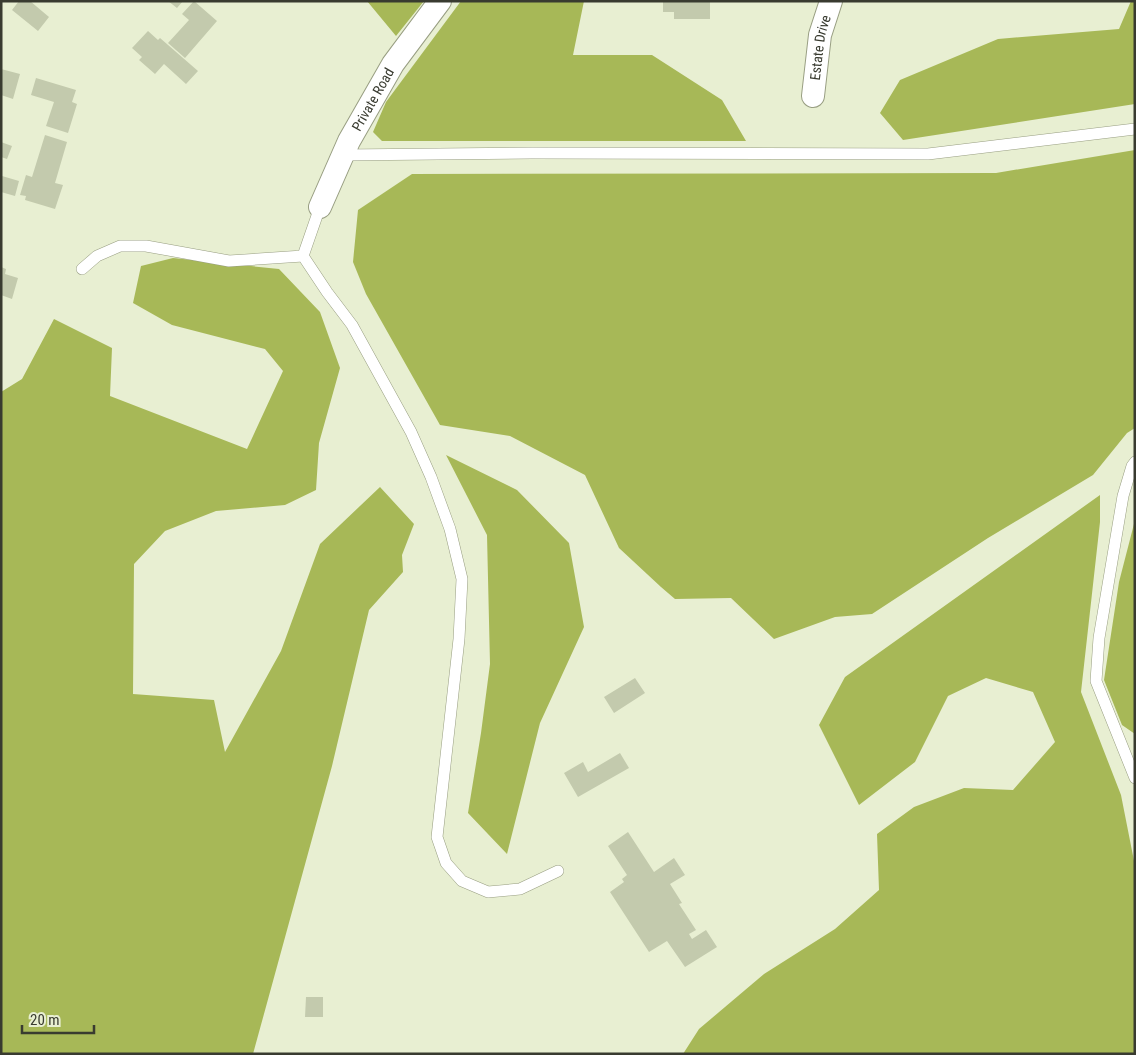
<svg xmlns="http://www.w3.org/2000/svg" width="1136" height="1055" font-family="'Roboto Condensed',sans-serif">
<rect width="100%" height="100%" fill="#e8efd2"/>
<path fill="#a7b857" d="M367 1H424L396 36Z
M461 1H584L573 55H652L722 100 746 141H382L373 132 386 102Z
M1131 1H1135V104L903 140 880 113 900 80 998 39 1119 29Z
M1135 150V428L1127 433 1093 475 988 538 872 614 835 617 774 639 731 598 675 599 661 587 619 548 585 475 510 436 440 425 366 294 353 262 358 210 412 174 996 173Z
M173 258 279 269 320 312 340 368 319 443 316 490 285 505 216 511 165 531 134 564 133 694 214 700 225 752 281 651 320 544 380 487 414 524 402 555 403 572 369 610 332 766 253 1054H1V392L22 379 54 319 112 348 110 396 247 449 283 371 265 349 172 325 133 303 141 266Z
M446 455 517 490 569 543 584 627 540 723 507 854 468 813 481 733 490 664 487 535Z
M1100 495V522L1081 692 1121 795 1135 866V1054H683L699 1029 764 974 835 929 879 890 877 834 914 807 964 788 1013 790 1055 742 1033 692 986 678 948 696 915 762 859 805 819 725 845 677Z
M1135 520V734L1122 725 1104 680 1119 582Z"/>
<path fill="#c3caad" d="M19 1H30L49 17 38 31 12 10Z
M168 1H183L177 8Z
M194 1 217 21 185 58 168 43 189 20 182 14Z
M663 1H710V19H674V12H663Z
M148 31 158 40 160 38 198 71 186 84 164 64 155 74 139 60 142 57 132 48Z
M1 69 20 74 13 99 1 95Z
M36 78 76 90 72 102 77 104 68 133 46 126 54 102 31 95Z
M45 135 67 142 55 183 63 185 55 209 25 200 26 196 20 195 26 175 32 177Z
M1 142 12 146 7 159 1 157Z
M2 176 19 181 15 196 1 192Z
M1 267 6 269 5 274 18 278 12 299 1 295Z
M635 678 645 693 614 713 604 697Z
M620 753 629 768 578 797 564 773 583 762 588 772Z
M628 832 654 872 674 858 685 875 670 884 682 903 679 904 696 930 689 934 692 939 706 930 717 947 685 967 667 941 649 952 610 892 624 882 622 879 627 875 608 846Z
M306 997H323V1017H305Z"/>
<g fill="none" stroke-linecap="round" stroke-linejoin="round">
<defs>
<path id="service" d="M343 155 532 153 928 154 1135 129
M320 207 303 256 327 292 352 325 411 432 431 477 450 529 462 579 459 639 437 837 446 863 462 881 488 892 520 889 558 871
M82 269 97 256 120 246H146L229 261 303 256
M1135 462 1132 466 1123 496 1099 638 1096 681 1135 778"/>
<g id="minor">
<path id="s1" d="M813 96 820 35 831 1"/>
<path id="s2" d="M320 207 349 141 393 64 440 1"/>
</g>
</defs>
<use href="#service" stroke="#989e82" stroke-width="12"/>
<use href="#minor" stroke="#989e82" stroke-width="24"/>
<use href="#service" stroke="#fff" stroke-width="11"/>
<use href="#minor" stroke="#fff" stroke-width="22"/>
</g>
<g text-anchor="middle" stroke-width="5" stroke-linejoin="round" paint-order="stroke">
<g font-size="14" fill="#393b30" stroke="#e8efd2">
<text dy="5" stroke="none"><textPath href="#s1" startOffset="49">Estate Drive</textPath></text>
<text dy="5" stroke="none"><textPath href="#s2" startOffset="120">Private Road</textPath></text>
</g>
</g>
<rect width="1136" height="1055" fill="none" stroke="#393b30" stroke-width="5"/>
<path d="M22 1025v8h72v-8" fill="none" stroke="#393b30" stroke-width="2.5"/>
<text x="30" y="1025" font-size="15" fill="#393b30" stroke="#e8efd2" stroke-width="4" paint-order="stroke">20 m</text>
</svg>
